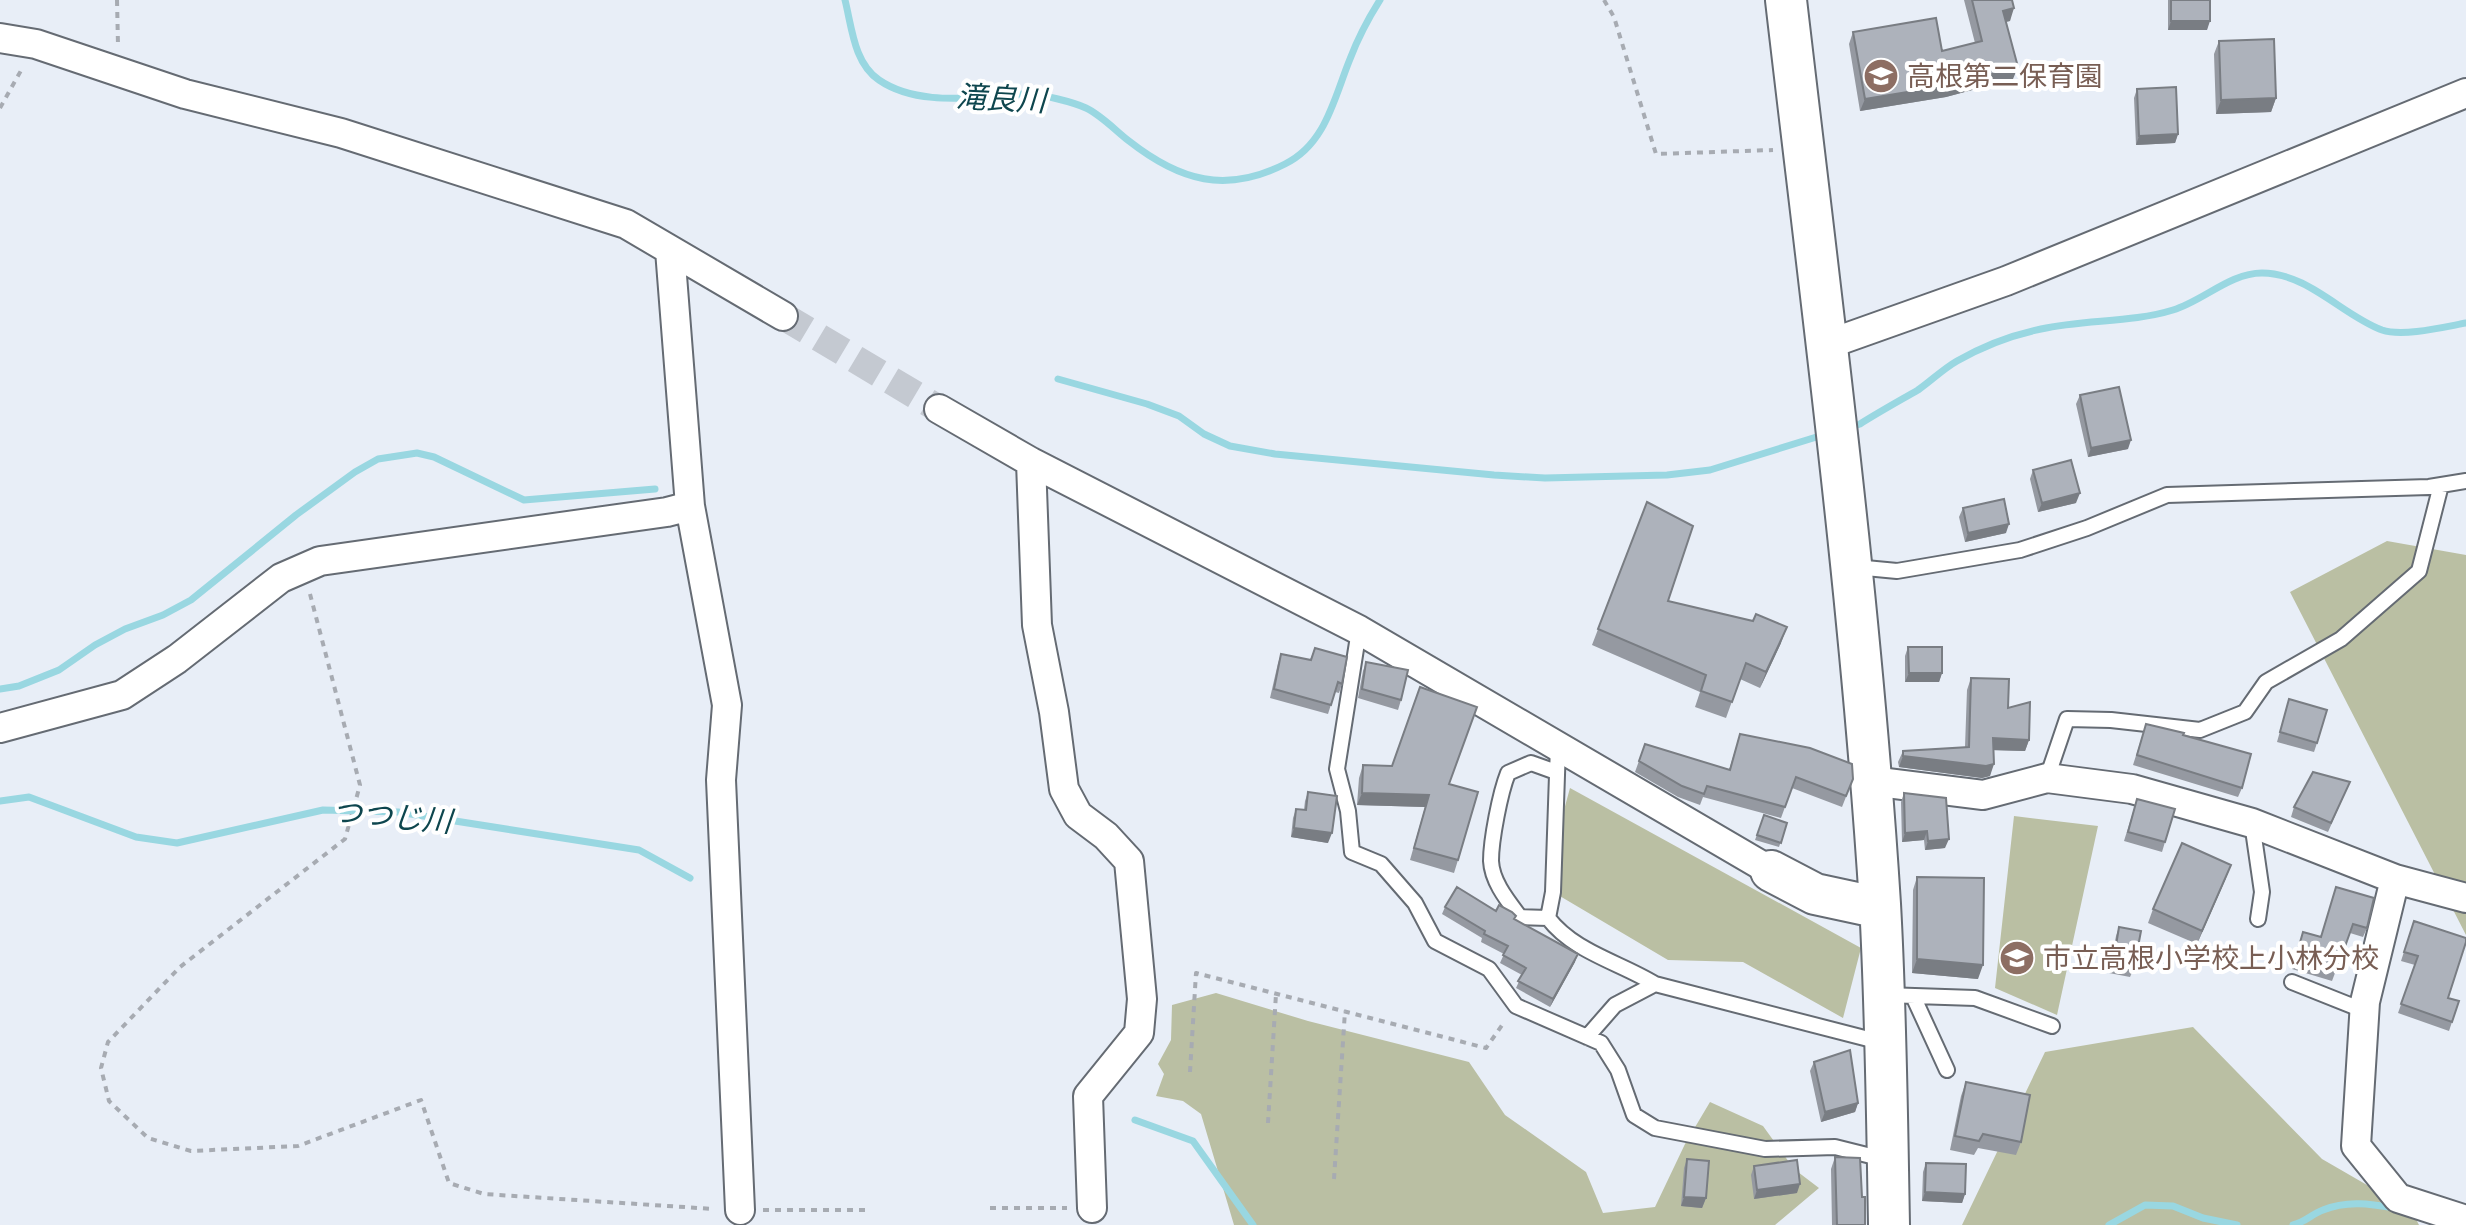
<svg xmlns="http://www.w3.org/2000/svg" width="2466" height="1225" font-family="Quicksand,'Noto Sans JP',sans-serif">
<rect width="100%" height="100%" fill="#e8eef7"/>
<path fill="#babfa3" d="M2387 541 2466 555V935L2290 592Z
M1570 788 1861 948 1843 1018 1743 962 1668 960 1553 892 1550 861Z
M2014 816 2098 826 2057 1015 1995 988Z
M1216 993 1308 1021 1469 1062 1505 1115 1586 1172 1603 1213 1655 1207 1685 1144 1710 1102 1763 1126 1794 1169 1819 1188 1775 1225H1234L1201 1114 1183 1101 1156 1096 1164 1074 1158 1064 1171 1040 1172 1005Z
M2193 1027 2322 1159 2412 1211 2419 1225H1962L2045 1052Z"/>
<g fill="none" stroke-linecap="round" stroke-linejoin="round">
<path stroke="#99d7e1" stroke-width="7" d="M845 0C852 28 854 63 879 80 911 102 955 99 991 97 1003 97 1016 93 1027 94 1041 94 1073 102 1086 108 1101 115 1116 131 1129 141 1180 181 1226 194 1285 164 1326 144 1334 98 1350 59 1358 38 1368 19 1380 0
M1058 379 1147 404 1179 416 1204 434 1230 446 1275 454 1494 475 1545 478 1667 475 1710 470 1823 435
M1851 427 1860 424C1879 412 1899 401 1918 390 1931 381 1943 369 1957 361 1983 346 2012 335 2041 329 2085 319 2131 323 2173 310 2203 301 2230 273 2262 273 2308 273 2342 315 2382 330 2403 337 2444 327 2466 323
M0 689 19 686 59 670 95 645 125 629 163 615 191 600 296 515 355 472 378 459 417 453 434 457 524 500 655 489
M0 801 29 797 136 837 177 843 323 810 398 812 639 850 690 878
M1135 1120 1193 1141 1253 1225
M2109 1225 2145 1205 2173 1206 2203 1218 2237 1225
M2293 1225C2305 1222 2312 1214 2323 1210 2347 1200 2371 1204 2395 1208"/>
<path stroke="#c4c9d1" stroke-width="28" stroke-dasharray="28 14" stroke-linecap="butt" d="M783 316 939 409"/>
<defs>
<path id="lane" d="M1855 567 1897 571 2020 550 2087 528 2167 495 2429 487 2466 481
M1359 630 1337 769 1348 811 1352 852 1381 864 1415 903 1435 941 1489 969 1516 1006 1601 1043 1618 1070 1634 1115 1655 1128 1765 1149 1835 1147 1883 1159
M1558 746 1553 892 1548 918C1574 952 1619 962 1655 984
M2047 778 2067 719 2111 720 2200 730 2245 712 2266 682 2341 639 2419 571 2441 485
M2252 823 2262 892 2258 919
M1548 918 1520 917C1508 901 1492 882 1491 861 1491 840 1500 793 1508 773L1531 763 1556 772
M2292 982 2365 1011
M1885 995 1975 998 2052 1026
M1913 996 1947 1070
M1587 1037 1615 1005 1655 984 1884 1043"/>
<path id="street" d="M0 38 36 44 185 94 341 133 626 224 783 316
M670 250 690 506 727 705 721 780 740 1210
M1826 345 2006 281 2466 93
M939 409 1031 462 1359 630 1771 871
M1031 462 1037 625 1054 712 1064 789 1078 815 1106 836 1129 861 1142 999 1139 1033 1088 1096 1092 1208
M0 728 122 695 177 659 281 578 320 561 667 512 690 506
M1871 781 1983 795 2047 778 2132 789 2252 823 2395 879 2466 898
M2395 879 2365 1002 2356 1146 2398 1198 2466 1220"/>
<path id="secondary" d="M1786 0C1821 301 1861 602 1880 904 1886 1010 1887 1118 1889 1225
M1771 871 1815 894 1880 908"/>
</defs>
<use href="#lane" stroke="#656b73" stroke-width="18"/>
<use href="#street" stroke="#656b73" stroke-width="32"/>
<use href="#secondary" stroke="#656b73" stroke-width="44"/>
<path stroke="#a7abb2" stroke-width="4" stroke-dasharray="6 6" stroke-linecap="butt" d="M117 0 118 45
M1604 0 1614 17 1656 154 1773 150
M0 108 23 67
M310 594 360 785 345 839 180 967 108 1042 101 1068 109 1101 148 1138 191 1151 298 1146 421 1100 449 1183 484 1194 714 1209
M1190 1072 1196 973 1486 1048 1505 1021
M1268 1123 1276 994
M1334 1179 1345 1011
M990 1208H1067
M763 1210H865"/>
<use href="#lane" stroke="#fff" stroke-width="14"/>
<use href="#street" stroke="#fff" stroke-width="28"/>
<use href="#secondary" stroke="#fff" stroke-width="40"/>
</g>
<path fill="#9599a1" d="M1964 0H2012L2010 21 2006 22 2013 79 1946 97 1860 111 1849 44 1853 32 1942 51 1975 43Z
M2168 0H2210L2207 30H2168Z
M2219 41 2276 98 2271 112 2216 114 2214 54Z
M2137 89 2178 134 2175 143 2136 145 2134 98Z
M2080 395 2128 449 2088 457 2076 404Z
M2033 470 2076 503 2038 512 2030 479Z
M1647 502 1668 601 1781 643 1760 688 1740 679 1726 718 1695 707 1700 692 1592 645Z
M1963 508 2006 533 1965 542 1959 517Z
M1908 647 1942 673 1939 682H1905V656Z
M1315 648 1342 684 1339 693 1335 692 1328 714 1270 698 1278 663 1281 654 1310 660Z
M1366 662 1401 700 1398 710 1358 698 1363 671Z
M1971 678 2008 708 2029 740 2025 751 1993 750 1990 776 1982 778 1899 767 1898 762 1903 751 1965 747 1967 690Z
M2289 699 2317 743 2314 752 2277 742Z
M2146 724 2183 735 2242 788 2238 797 2133 765Z
M1740 734 1853 779 1842 807 1792 788 1781 818 1703 797 1700 805 1678 797 1635 772 1645 744 1729 770Z
M1363 765 1449 784 1458 860 1454 873 1410 860 1425 807 1357 805 1359 778Z
M2350 782 2328 832 2291 817 2294 807Z
M1308 792 1328 843 1291 837 1293 818 1296 809 1304 810 1305 801Z
M1904 793 1945 848 1925 850 1924 840 1902 842 1901 802Z
M2137 799 2165 842 2162 852 2124 841Z
M1764 815 1787 823 1779 847 1755 840Z
M1917 877 1978 979 1912 973 1913 890Z
M2226 878 2197 944 2148 923 2153 909Z
M2336 887 2367 928 2363 937 2350 933 2332 981 2292 969 2303 932 2321 937Z
M1445 907 1496 911 1514 919 1575 962 1550 1007 1516 988 1522 975 1500 963 1504 954 1481 942 1482 938 1442 914Z
M2414 921 2448 998 2459 1001 2449 1031 2398 1013 2415 965 2401 961Z
M2119 927 2134 968 2130 977 2109 973 2116 936Z
M1814 1062 1858 1103 1855 1112 1821 1122 1810 1071Z
M1966 1082 2021 1142 2016 1155 1978 1148 1974 1155 1950 1150 1961 1096Z
M1835 1157 1862 1197 1865 1225H1832L1831 1169Z
M1687 1159 1706 1198 1702 1208 1681 1206 1684 1168Z
M1926 1163 1965 1194 1962 1203 1922 1201 1923 1172Z
M1754 1166 1797 1193 1754 1199 1751 1175Z"/>
<path fill="#797d83" d="M2014 8 2010 21 1999 23 2003 11Z
M2171 21H2210L2207 30H2168Z
M2018 67 2013 79 1946 97 1860 111 1865 99Z
M2276 98 2271 112 2216 114 2221 100Z
M2178 134 2175 143 2136 145 2139 136Z
M2131 440 2128 449 2088 457 2091 448Z
M2080 493 2076 503 2038 512 2042 503Z
M2009 524 2006 533 1965 542 1968 533Z
M1787 627 1781 643 1760 688 1766 672Z
M1909 673H1942L1939 682H1905Z
M1993 738 2029 740 2025 751 1989 750Z
M1903 756 1994 764 1990 776 1982 778 1899 767Z
M1362 793 1429 795 1425 807 1357 805Z
M1294 828 1332 833 1328 843 1291 837Z
M1927 831 1924 840 1902 842 1905 833Z
M1949 839 1945 848 1925 850 1928 841Z
M2231 865 2226 878 2197 944 2202 931Z
M1578 954 1575 962 1550 1007 1553 999Z
M1917 959 1983 965 1978 979 1912 973Z
M1858 1103 1855 1112 1821 1122 1825 1112Z
M1800 1184 1797 1193 1754 1199 1757 1190Z
M1925 1192 1965 1194 1962 1203 1922 1201Z
M1684 1197 1706 1198 1702 1208 1681 1206Z"/>
<path fill="#adb2bb" stroke="#797d83" stroke-width="2" d="M1972 0H2012L2014 8 2003 11 2018 67 1950 85 1865 99 1853 32 1936 18 1942 51 1982 41Z
M2171 0H2210V21H2171Z
M2274 39 2276 98 2221 100 2219 41Z
M2176 87 2178 134 2139 136 2137 89Z
M2119 387 2131 440 2091 448 2080 395Z
M2071 460 2080 493 2042 503 2033 470Z
M2004 499 2009 524 1968 533 1963 508Z
M1647 502 1693 526 1668 601 1753 621 1756 614 1787 627 1766 672 1746 663 1732 702 1701 691 1706 675 1598 629Z
M1908 647H1942V673H1909Z
M1315 648 1347 657 1342 684 1338 682 1331 705 1274 689 1281 654 1311 660Z
M1366 662 1408 670 1401 700 1362 689Z
M1971 678 2009 679 2008 708 2030 702 2029 740 1993 738 1994 764 1986 766 1903 756V751L1969 747Z
M1420 687 1477 707 1449 784 1478 792 1458 860 1414 848 1429 795 1362 793 1363 765 1392 766Z
M2289 699 2327 710 2317 743 2280 732Z
M2146 724 2184 733 2183 735 2251 754 2242 788 2137 755Z
M1740 734 1810 748 1852 764 1853 779 1846 796 1796 777 1785 807 1707 786 1704 794 1682 786 1639 761 1645 744 1730 770Z
M2313 772 2350 782 2331 823 2294 807Z
M1308 792 1337 796 1332 833 1294 828 1296 809 1306 810Z
M1904 793 1946 798 1949 839 1928 841 1927 831 1905 833Z
M2137 799 2175 809 2165 842 2128 832Z
M1764 815 1787 823 1781 843 1757 835Z
M2182 843 2231 865 2202 931 2153 909Z
M1917 877 1984 878 1983 965 1917 959Z
M1457 887 1496 911 1499 905 1512 912 1516 916 1514 919 1578 954 1553 999 1518 981 1526 968 1503 955 1508 946 1484 934 1485 931 1445 907Z
M2336 887 2374 898 2367 928 2353 924 2336 972 2295 960 2303 932 2321 937Z
M2414 921 2466 938V942L2448 998 2459 1001 2452 1022 2401 1004 2418 956 2404 952Z
M2119 927 2141 931 2134 968 2113 964Z
M1850 1050 1858 1103 1825 1112 1814 1062Z
M1966 1082 2030 1095 2021 1142 1983 1134 1979 1141 1955 1136Z
M1835 1157 1860 1158 1862 1197H1865V1225H1837Z
M1687 1159 1709 1161 1706 1198 1684 1197Z
M1797 1160 1800 1184 1757 1190 1754 1166Z
M1926 1163 1966 1164 1965 1194 1925 1192Z"/>
<defs>
<symbol id="school-disc" viewBox="-11 -11 22 22"><circle r="9.5" fill="#8d6e63" stroke="#fff"/><path d="M0-5L7-2L0 1L-7-2ZM-4 1L0 2.5L4 1V4Q0 6-4 4Z" fill="#fff"/></symbol>
</defs>
<g fill-rule="evenodd">
<use href="#school-disc" x="1861" y="56" width="40" height="40"/>
<use href="#school-disc" x="1997" y="938" width="40" height="40"/>
</g>
<g text-anchor="middle" stroke-width="8" stroke-linejoin="round" paint-order="stroke">
<g font-size="28" fill="#785e54" stroke="#fff" text-anchor="start">
<text x="1907" y="86">高根第二保育園</text>
<text x="2043" y="968">市立高根小学校上小林分校</text>
</g>
<g font-size="30" font-style="italic" fill="#0e464e" stroke="#fff">
<text transform="translate(1001 99) rotate(3)" y="10">滝良川</text>
<text transform="translate(392 817) rotate(5)" y="10">つつじ川</text>
</g>
</g>
</svg>
